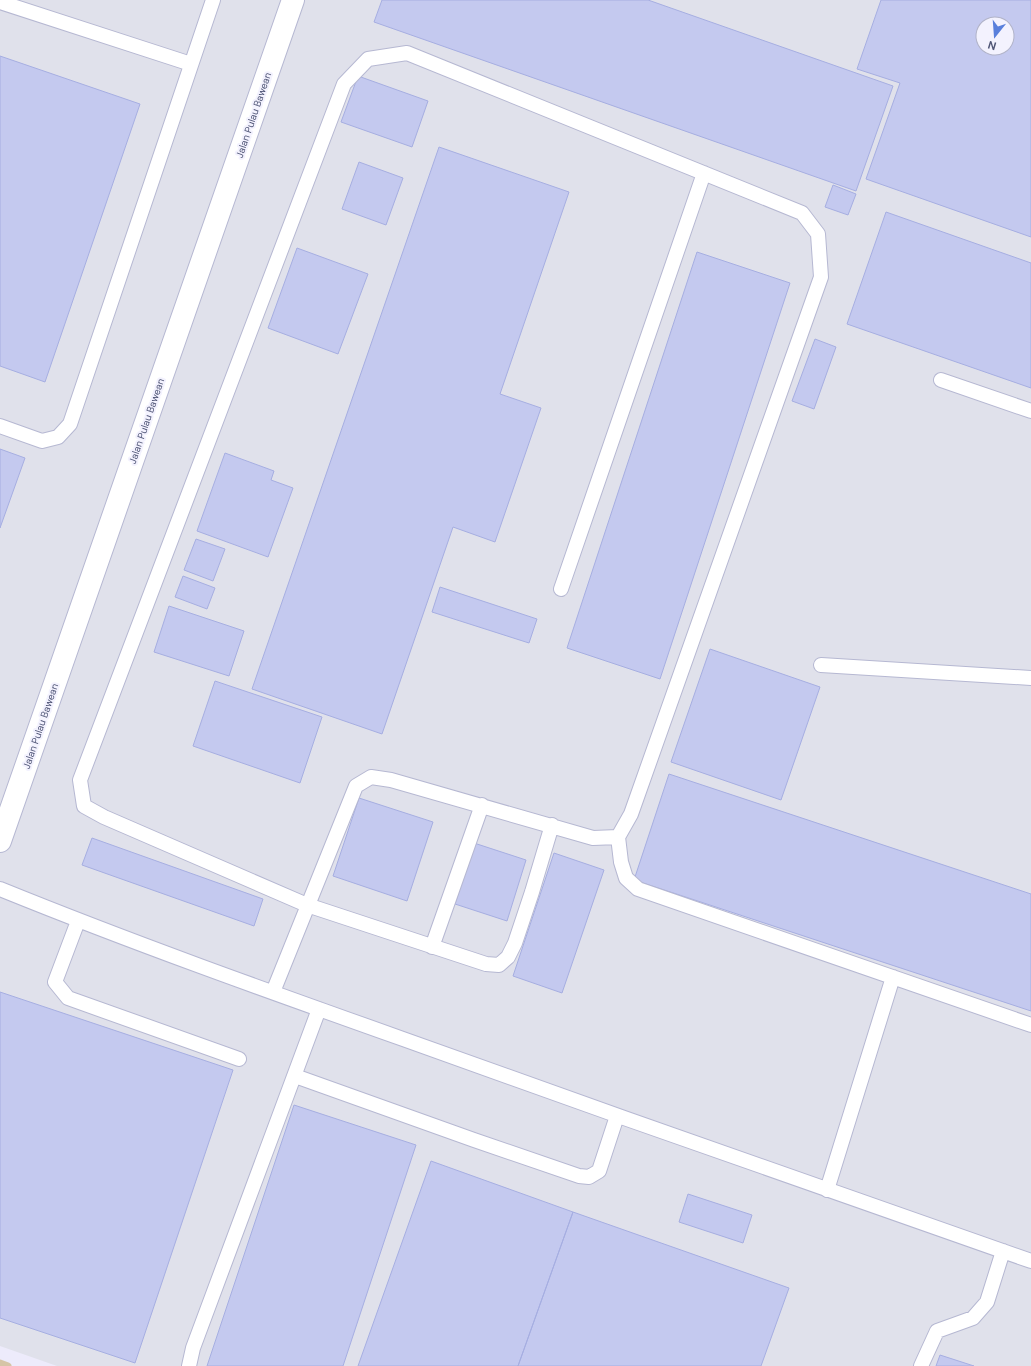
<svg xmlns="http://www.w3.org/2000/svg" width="1031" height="1366" font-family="'DM Sans',sans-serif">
<rect width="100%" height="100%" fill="#edebfb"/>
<path fill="#e0e1eb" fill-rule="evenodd" d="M0 0H1031V1366H57L0 1346ZM983 24H1007V48H983Z"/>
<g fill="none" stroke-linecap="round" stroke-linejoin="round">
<path stroke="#d6c5a7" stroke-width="7" d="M0 1363 8 1366"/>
</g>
<path fill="#c4c9ef" stroke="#a6aee1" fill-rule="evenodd" d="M382 0H648L893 86 856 191 374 22Z
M881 0H1031V237L866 179 900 83 857 69ZM983 24H1007V48H983Z
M0 56 140 104 45 382 0 366Z
M358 76 428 101 412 147 341 122Z
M439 147 569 192 500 394 541 408 495 542 453 527 382 734 252 689Z
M359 162 403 178 386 225 342 209Z
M833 185 856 194 848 215 825 207Z
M886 212 1031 263V388L847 324Z
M297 248 368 274 338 354 268 328Z
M697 252 790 283 660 679 567 648Z
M815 339 836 347 814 409 792 401Z
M0 449 25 458 0 528Z
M225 453 274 471 271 480 293 488 268 557 197 531Z
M196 539 225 549 213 581 184 570Z
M183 576 215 588 207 609 175 597Z
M440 587 537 619 529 643 432 612Z
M169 606 244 631 229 676 154 652Z
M710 649 820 687 781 800 671 762Z
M215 681 322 717 300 783 193 746Z
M669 774 1031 894V1011L634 880Z
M359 798 433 822 407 901 333 876Z
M92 838 263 899 254 926 82 865Z
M474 843 526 860 507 921 455 904Z
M554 853 604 870 562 993 513 976Z
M0 992 233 1070 135 1363 0 1318Z
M294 1105 416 1145 343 1366H207Z
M431 1161 573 1212 518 1366H358Z
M688 1194 752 1215 743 1243 679 1222Z
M573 1212 789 1288 761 1366H518Z
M940 1355 974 1366H936Z"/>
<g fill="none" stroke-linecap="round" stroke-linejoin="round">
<defs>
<path id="lane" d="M0 2 191 64
M941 380 1031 411
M0 426 42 441 58 437 70 424 213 0
M561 589 704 173
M821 665 1031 678
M618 837 621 862 626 878 638 889 1031 1025
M0 889C133 943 268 991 403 1039 612 1114 821 1188 1031 1261
M78 921 55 982 68 998 239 1059
M432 947 482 805
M273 992 356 786 371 777 391 780 593 838 618 837 631 814 821 277 818 234 802 213 407 53 368 59 344 84 80 780 84 806 104 817 307 905 486 964 499 965 508 957 515 943 532 892 552 825
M295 1076 474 1140 579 1176 589 1177 599 1171 617 1116
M827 1190 893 977
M189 1366 193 1348 319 1009
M921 1366 937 1331 973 1318 987 1302 1003 1251"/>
<path id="street" d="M0 841 293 0"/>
</defs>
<use href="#lane" stroke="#b6b8d2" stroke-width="16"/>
<use href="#street" stroke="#b6b8d2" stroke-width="24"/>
<use href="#lane" stroke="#fff" stroke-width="14"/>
<use href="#street" stroke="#fff" stroke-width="22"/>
</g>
<g text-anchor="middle" stroke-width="4" stroke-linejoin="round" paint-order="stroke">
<g font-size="10" fill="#4f5576" stroke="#f3f2fe">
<text transform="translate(253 115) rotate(-71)" y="4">Jalan Pulau Bawean</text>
<text transform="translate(146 421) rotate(-71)" y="4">Jalan Pulau Bawean</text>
<text transform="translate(40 726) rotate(-71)" y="4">Jalan Pulau Bawean</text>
</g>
</g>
<g transform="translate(995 36) rotate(197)"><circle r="19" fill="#f3f2fe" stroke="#b1b3c8"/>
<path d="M0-3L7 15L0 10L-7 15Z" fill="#597fdc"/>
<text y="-6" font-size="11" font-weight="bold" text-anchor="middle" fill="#4f5576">N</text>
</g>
</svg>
